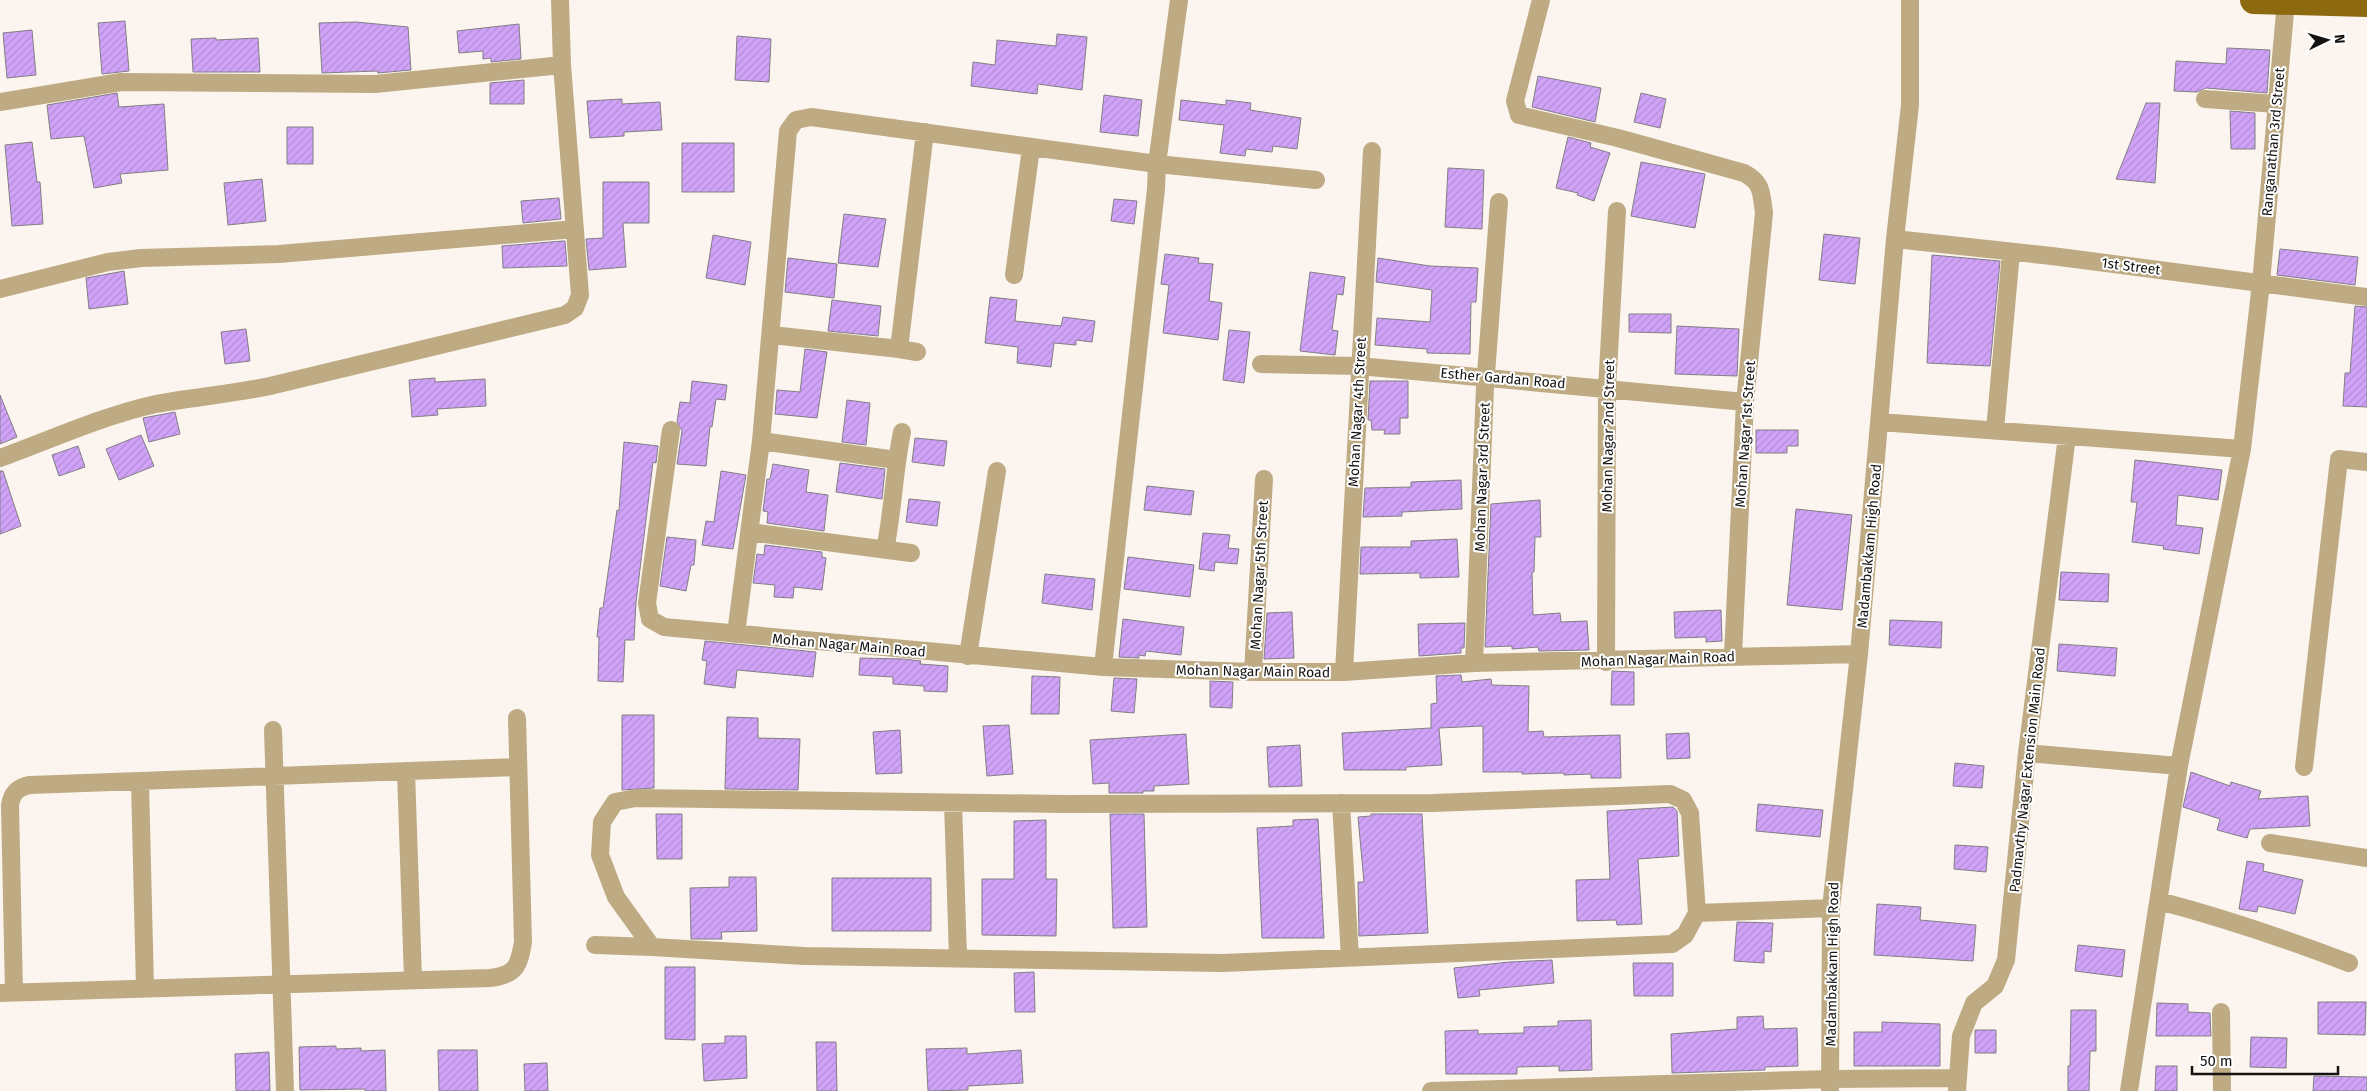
<svg xmlns="http://www.w3.org/2000/svg" width="2367" height="1091" font-family="'Fira Sans',sans-serif">
<defs>
<pattern id="building-hatch" width="6" height="6" patternUnits="userSpaceOnUse" patternTransform="scale(1.25)"><rect width="6" height="6" fill="#d0a3f8"/><path d="M-1 1l2-2M0 6l6-6M5 7l2-2" fill="none" stroke="#b28bd4"/></pattern>
</defs>
<rect width="100%" height="100%" fill="#fcf5ef"/>
<path fill="url(#building-hatch)" stroke="#827e85" d="M125 21 129 71 102 74 98 23Z
M356 22 408 27 411 70 378 73 377 71 322 73 319 23Z
M519 24 521 59 491 62V58L483 59V51L459 53 457 31Z
M32 30 36 75 7 78 3 33Z
M1057 34 1087 37 1082 90 1038 84 1037 94 971 86 973 62 995 65 997 40 1056 46Z
M737 36 771 39 769 82 735 80Z
M216 38V40L258 38 260 72H193L191 39Z
M2227 48 2270 50 2267 93 2206 88 2197 92 2174 91 2176 61 2226 64Z
M1538 76 1601 88 1595 122 1532 107Z
M524 80V104H490V83Z
M117 93 119 107 164 104 168 170 120 174 122 183 94 188 84 136 51 139 47 105Z
M1641 93 1666 99 1660 128 1634 122Z
M1104 95 1142 100 1138 136 1100 132Z
M622 99V104L660 102 662 130 624 132V136L590 138 587 101Z
M1181 100 1226 105V100L1251 103 1250 110 1301 118 1297 149 1273 146 1272 152 1246 149 1245 156 1220 153 1224 125 1179 120Z
M2146 103H2160L2155 183 2116 179Z
M2230 111 2255 113V149H2231Z
M287 127H313V164H287Z
M1568 137 1591 143 1590 147 1610 153 1594 201 1577 195 1578 193 1556 188Z
M32 142 37 182H40L43 224 12 226 5 145Z
M682 143H734V192H682Z
M1641 162 1705 174 1695 228 1631 216Z
M1448 168 1484 170 1482 229 1445 227Z
M262 179 266 221 228 225 224 183Z
M603 182H649V223H623L626 267 589 270 586 239 603 238Z
M559 198 561 219 523 223 521 201Z
M1114 199 1137 201 1134 224 1111 221Z
M844 214 886 219 878 267 838 263Z
M1824 234 1860 238 1855 284 1819 280Z
M713 235 751 242 745 285 706 278Z
M563 241H565L567 266 503 268 502 246Z
M2280 249 2358 257 2355 285 2277 275Z
M1165 254 1199 258 1198 263 1213 264 1209 301 1222 303 1218 340 1163 333 1169 285 1161 284Z
M1932 255 2000 261 1990 366 1927 363Z
M788 258 837 264 834 298 785 292Z
M1378 258 1430 266 1478 268 1476 302H1471L1470 354 1427 353V349L1375 345 1377 318 1430 322 1432 290 1376 282Z
M124 271 128 304 89 309 86 278Z
M1310 272 1345 277 1343 295 1337 294 1332 330 1338 331 1335 355 1300 351Z
M990 297 1017 300 1015 321 1061 326 1063 317 1095 321 1092 342 1076 340V345L1054 343 1051 367 1017 363 1018 347 985 343Z
M832 300 881 306 878 336 828 331Z
M2355 306 2367 307V407L2343 406 2345 373H2350Z
M1629 314H1671V333L1629 332Z
M1677 326 1739 329 1737 376 1675 374Z
M246 329 250 361 225 364 221 332Z
M1229 330 1250 332 1244 383 1223 380Z
M805 349 827 352 817 418 775 414 777 390 800 392Z
M435 378V382L485 379 486 406 437 409 438 415 412 417 409 380Z
M692 381 727 385 725 400 716 399 712 427 710 426 706 466 677 464 682 431 677 422 680 402 690 403Z
M1370 381H1408V418H1400V434H1384L1385 430H1372L1371 420H1368Z
M0 395 17 437 0 444Z
M847 400 870 403 866 445 842 442Z
M175 412 180 434 149 442 143 418Z
M1756 430H1798V446H1787V453H1756Z
M141 435 154 466 119 480 106 449Z
M915 438 947 441 944 466 912 462Z
M624 442 658 446 656 463 653 462 636 602 634 640H625L623 682 598 681 599 637H597L600 608H603L617 510 619 511Z
M78 446 85 467 59 476 52 455Z
M2135 460 2222 470 2218 500 2178 495 2176 525 2203 528 2199 554 2163 549 2164 546 2132 542 2137 502H2131Z
M840 463 885 469 882 499 836 492Z
M773 464 809 470 806 492 828 495 824 531 767 523 768 512 763 511 767 479H770Z
M0 471H3L21 526 0 534Z
M721 471 746 475 733 549 702 545 706 521 714 522Z
M1461 480 1462 509 1402 512V516L1363 517 1365 488 1411 487V482Z
M1147 486 1194 491 1191 515 1144 510Z
M909 499 940 502 937 526 906 522Z
M1540 500 1541 537H1535L1534 572H1532L1533 615 1560 613 1561 622 1587 621 1589 650 1539 651 1538 647 1512 649V646L1485 647 1491 504Z
M1796 509 1852 515 1842 610 1787 605Z
M1203 533 1230 535 1228 548 1239 549 1237 564 1215 562 1214 571 1199 569Z
M667 537 696 540 694 565H691L686 591 660 586Z
M1457 539 1459 577 1420 578V573L1360 574 1361 547H1411V541Z
M765 545 822 552V557L826 558 822 590 794 587 793 598 774 597 775 585 753 583 757 554 764 555Z
M1128 557 1194 565 1190 597 1124 589Z
M2061 572 2109 574 2108 602 2059 600Z
M1045 574 1095 579 1092 610 1042 603Z
M1721 610 1722 641 1706 642V637L1675 638 1674 612Z
M1292 612 1294 658 1264 659 1267 613Z
M1123 619 1184 627 1181 655 1146 651 1145 656 1139 655V658L1119 657Z
M1890 620 1942 622 1941 648 1889 645Z
M1465 623 1464 648H1461V653L1419 656 1418 624Z
M705 641 816 652 813 677 737 670 735 688 704 684 707 661 702 660Z
M2059 644 2117 648 2115 676 2057 671Z
M860 658 903 659 921 661 920 664 948 666 947 692 924 691V686L893 684V677L859 675Z
M1612 671 1634 672V705H1611Z
M1461 675 1462 682 1491 679 1492 685 1529 686 1528 732 1543 731 1544 737 1620 735 1621 778H1591V774L1564 775V773L1522 774V772H1483V726L1439 728 1442 765 1406 767V770H1344L1342 733 1431 728V704L1437 703 1436 676Z
M1032 676 1060 677 1059 714H1031Z
M1114 678 1137 679 1134 713 1111 711Z
M1210 681 1233 682 1232 708 1210 707Z
M622 715H654V788L622 790Z
M727 717 758 718V738L800 739 798 790 725 789Z
M1009 725 1013 774 987 776 983 726Z
M900 730 902 773 876 774 873 732Z
M1689 733 1690 758 1667 759 1666 734Z
M1186 734 1189 784 1154 786V791H1143V793H1109V783L1093 784 1090 740Z
M1300 745 1302 786 1269 787 1267 747Z
M1955 763 1984 766 1982 788 1953 786Z
M2191 772 2230 786 2231 782 2261 791 2258 799 2308 796 2310 826 2250 829 2247 838 2217 830 2220 819 2183 807Z
M1758 804 1823 810 1820 837 1756 831Z
M1673 807 1677 811 1679 856 1638 859 1642 924 1617 925 1616 920 1577 921 1576 880 1610 879 1607 811Z
M656 814H682V859H657Z
M1110 814H1144L1147 927 1113 928Z
M1371 814H1422L1428 933 1359 936 1358 882H1364L1358 817 1371 816Z
M1318 819 1324 938H1262L1257 828 1293 826V820Z
M1046 820V879H1057L1056 936 982 935V879H1014V821Z
M1955 845 1988 847 1986 872 1954 869Z
M2247 861 2264 864 2263 871 2303 880 2295 914 2258 906 2257 912 2239 909Z
M729 877H756L757 931 721 932 722 939H691L690 888 729 887Z
M832 878H931V931H832Z
M1877 904 1921 907 1920 920 1976 925 1973 961 1874 955Z
M1737 922 1773 923 1771 952 1764 951V963L1734 961Z
M2078 945 2125 950 2122 977 2075 971Z
M1552 960 1554 983 1479 990 1480 996 1458 998 1454 968 1509 962Z
M1633 963H1673V996H1634Z
M665 967H695V1040L665 1039Z
M1034 972 1035 1012H1015L1014 973Z
M2318 1002H2366L2365 1035 2318 1034Z
M2157 1003 2188 1004V1012L2210 1013 2211 1036H2156Z
M2071 1010H2096V1051H2090L2089 1091H2068V1066H2070Z
M1763 1016 1764 1029 1797 1028 1798 1066 1765 1067V1070L1672 1073 1671 1034 1737 1029V1017Z
M1591 1020 1592 1070 1559 1071V1066L1517 1067V1074H1446L1445 1031 1478 1030V1034L1524 1033V1027L1558 1026V1021Z
M1882 1022 1940 1024V1066H1854V1032H1882Z
M1975 1030H1996V1053H1975Z
M725 1036H746L747 1078 704 1081 702 1044 725 1043Z
M2251 1037 2287 1038 2286 1068 2250 1067Z
M816 1042H836L837 1091H817Z
M336 1046V1049L361 1048V1051L385 1050 386 1091H365V1089L300 1090 299 1047Z
M967 1048V1054L1021 1050 1023 1083 968 1086V1090L928 1091 926 1049Z
M438 1050H477L478 1091H439Z
M269 1052 270 1091H236L235 1054Z
M547 1063 548 1091H525L524 1064Z
M2156 1066H2177V1091H2155Z
M2314 1076 2367 1077V1091H2313Z"/>
<g fill="none" stroke-linecap="round" stroke-linejoin="round">
<path stroke="#beab84" stroke-width="18" d="M1541 0 1515 101 1519 115 1618 138 1744 173C1763 183 1761 193 1764 213L1745 402 1733 655
M2205 99 2276 104
M0 102 121 82 375 84 562 65
M1895 239 2052 256 2367 297
M1014 275 1031 148
M0 289 108 262 141 258 279 254 575 229
M772 335 899 349 925 132
M899 349 917 352
M1261 364 1359 366 1745 402
M1880 422 2242 449 2261 283 2286 1
M671 430 647 603 650 619 664 627 1103 667 1253 672H1344L1474 663 1859 654
M1995 430 2011 252
M761 441 896 460
M0 458C50 440 105 415 156 404 194 397 232 394 270 386L565 315 575 308 580 295 562 65 560 0
M750 532 911 553
M885 550C893 511 894 471 902 432
M736 634 761 441 788 131 796 120 811 117 1157 164 1316 180
M968 656 997 471
M1606 662 1607 389 1617 211
M1474 663 1485 387 1499 202
M1103 667 1156 189 1157 164 1179 0
M1253 672 1264 479
M1344 672 1372 151
M273 730 285 1091
M2027 753 2179 766
M2304 767 2339 459 2367 462
M406 771 413 979
M140 782 145 988
M953 803 958 957
M1341 803 1350 958
M2270 843 2367 858
M2159 901C2224 918 2286 939 2349 963
M1697 913 1685 935 1672 944 1222 963 804 956 652 947 616 897 600 855 602 822 615 802 636 798 1062 804 1433 803 1670 794 1683 800 1690 813 1697 913 1831 908
M595 945 652 947
M0 993 490 978C516 975 519 966 523 942L517 718
M14 993 10 805C12 793 18 787 30 785L518 767
M2221 1012 2222 1091
M1431 1091 1830 1079 1957 1078
M1830 1091 1831 908 1859 654 1895 239 1910 105V0
M1957 1091 1961 1036 1974 1003 1995 986 2006 960 2027 753 2067 436
M2129 1091 2179 766 2242 449"/>
<path stroke="#8d6a0f" stroke-width="28" d="M2254 0 2367 3"/>
</g>
<g text-anchor="middle" stroke-width="4" stroke-linejoin="round" paint-order="stroke">
<g font-size="14" fill="#151311" stroke="#fff">
<text transform="translate(2273 142) rotate(-85)" y="5">Ranganathan 3rd Street</text>
<text transform="translate(2131 266) rotate(7)" y="5">1st Street</text>
<text transform="translate(1503 378) rotate(5)" y="5">Esther Gardan Road</text>
<text transform="translate(1357 412) rotate(-87)" y="5">Mohan Nagar 4th Street</text>
<text transform="translate(1745 434) rotate(-86)" y="5">Mohan Nagar 1st Street</text>
<text transform="translate(1608 436) rotate(-89)" y="5">Mohan Nagar 2nd Street</text>
<text transform="translate(1482 477) rotate(-88)" y="5">Mohan Nagar 3rd Street</text>
<text transform="translate(1869 546) rotate(-85)" y="5">Madambakkam High Road</text>
<text transform="translate(1259 575) rotate(-87)" y="5">Mohan Nagar 5th Street</text>
<text transform="translate(849 645) rotate(5)" y="5">Mohan Nagar Main Road</text>
<text transform="translate(1658 659) rotate(-2)" y="5">Mohan Nagar Main Road</text>
<text transform="translate(1253 671) rotate(1)" y="5">Mohan Nagar Main Road</text>
<text transform="translate(2027 770) rotate(-84)" y="5">Padmavthy Nagar Extension Main Road</text>
<text transform="translate(1832 964) rotate(-89)" y="5">Madambakkam High Road</text>
</g>
</g>
<g transform="translate(2327 40) rotate(85)" stroke="#ffffff" stroke-width="4" paint-order="stroke">
<path d="M0-4L9 19L0 12L-9 19Z" fill="#151311"/>
<text y="-8" font-size="14" font-weight="bold" text-anchor="middle" fill="#151311">N</text>
</g>
<path d="M2192 1066v8h146v-8" fill="none" stroke="#151311" stroke-width="2.5"/>
<text x="2200" y="1066" font-size="15" fill="#151311" stroke="#ffffff" stroke-width="4" paint-order="stroke">50 m</text>
</svg>
